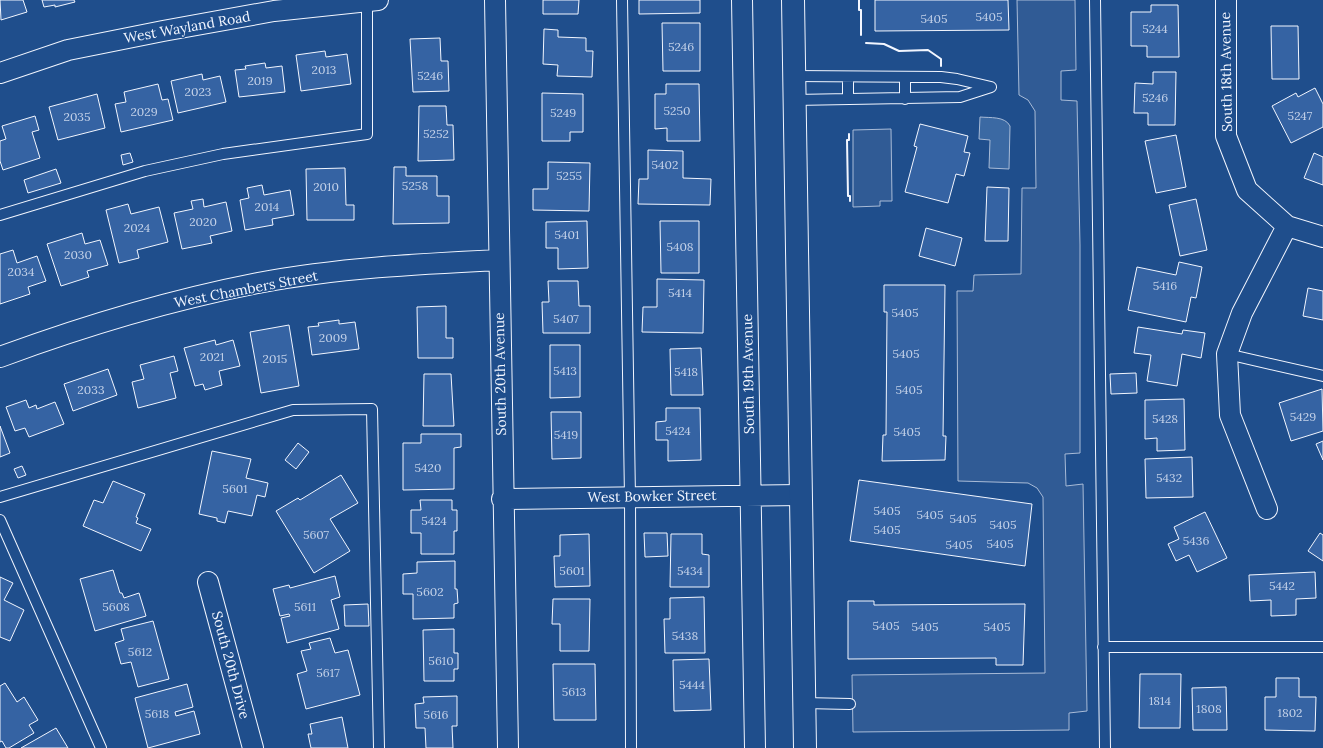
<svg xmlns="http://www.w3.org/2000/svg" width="1323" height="748" font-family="Lora,serif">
<rect width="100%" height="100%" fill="#1f4e8c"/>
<path fill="#305b95" stroke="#a8bbd7" d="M1017 0H1075L1076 70 1061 71V100L1077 101 1080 245V453L1065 454 1066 486 1083 484 1087 711 1069 713V730L853 732 852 675 1045 673 1043 497 1037 488 1028 483 958 481 957 291H973L974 275 1021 274 1022 188H1036L1035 111 1028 100 1019 95Z
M891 129 892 201H880V206L853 207V130Z"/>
<path fill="#3b69a3" stroke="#a8bbd7" d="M980 117C990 118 1005 116 1010 126L1009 169 989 168 990 140 979 139Z"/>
<path fill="#3563a3" stroke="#f2f6ff" d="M0 0H23L27 12 1 20Z
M42 0H74L75 2 55 7V5L44 7Z
M543 0H579L578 14H543Z
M639 0H700V13L639 14Z
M875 0H1008L1009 30 875 31Z
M1151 5H1178L1179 57H1147V46H1131V12H1151Z
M662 23H700V71H663Z
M1271 26H1298L1299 79H1272Z
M544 29 558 30V37L586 38V51H593L592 77 557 76 558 65 543 64Z
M440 38 441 61H448L449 91 413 92 410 39Z
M325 51 326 57 347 54 351 84 301 91 296 55Z
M265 63 266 68 282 66 285 92 239 97 235 70 246 69 245 66Z
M1153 72H1176L1175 125H1148V113H1134L1135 83 1153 84Z
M202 74 203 80 220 76 226 102 178 113 171 81Z
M158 84 162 100 168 99 173 120 121 132 115 104 126 102 124 92Z
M666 84H699L700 141H667V128L655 129V94H666Z
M1315 88 1323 104V127L1291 143 1272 106 1296 93 1298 97Z
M542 93 583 94V132H570V141H542Z
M97 94 105 128 58 140 49 107Z
M419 106H446L447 125H453L454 160 418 161Z
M35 116 39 130 32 132 40 158 3 170 0 161V141L6 139 2 126Z
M920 124 968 136 964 152 970 153 964 176 956 174 948 203 905 192 917 147 914 146Z
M1176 135 1186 187 1156 193 1145 141Z
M648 150 683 151V178L711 179 710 205 638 204 639 179H648Z
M130 153 133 162 123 165 121 155Z
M1314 153 1323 157V185L1304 178Z
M548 162 590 163 589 211 533 210V189H548Z
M394 167H406V176H437V196H449V223L393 224Z
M345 168 346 205H354V220H307L306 169Z
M56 169 61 183 28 193 24 180Z
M262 185 264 195 290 190 294 215 272 219 273 225 245 230 240 200 249 198 247 188Z
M987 187 1009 188 1008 241H985Z
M203 199 204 207 226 202 232 231 210 236 212 243 182 249 174 213 193 209 191 201Z
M1196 199 1207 250 1180 256 1169 205Z
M128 204 131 214 159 207 168 242 137 250 139 258 119 263 106 210Z
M587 221 588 268 558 269V248H546V222Z
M660 221H699V273H661Z
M926 228 962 238 955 266 919 256Z
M82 233 85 244 100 240 108 265 87 271 89 277 61 286 47 244Z
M13 250 17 263 37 256 46 281 28 287 30 294 0 304V254Z
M1179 262 1202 267 1196 298 1191 297 1186 322 1128 310 1137 267 1176 275Z
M657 279 704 280 703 333 642 332 643 307H657Z
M548 281H578L579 306H590V333H543L542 302H549Z
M884 285H945L943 436H946L945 460 882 461 883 435H886L887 312H884Z
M1308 288 1323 291V320L1303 316Z
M446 306V338H453V358H418L417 307Z
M339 320V324L355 322 359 349 312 355 308 327 319 326 318 323Z
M289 325 299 386 261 393 250 332Z
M1138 327 1182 334 1183 330 1205 333 1201 358 1182 354 1177 386 1147 381 1151 355 1134 353Z
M215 340 216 345 233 340 240 366 219 371 222 385 205 390 203 384 195 386 184 348Z
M550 345H580V397L550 398Z
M701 348 703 395H671L670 349Z
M174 356 178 371 170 373 176 398 138 408 132 382 144 379 140 365Z
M108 369 117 395 73 411 64 384Z
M1136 373 1137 393 1111 394 1110 374Z
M424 374H451L454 426H423Z
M1322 389 1323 431 1291 441 1279 403Z
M1184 399 1185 450 1157 451V438L1145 439V400Z
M26 400 29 408 36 405 37 409 55 402 64 424 29 437 25 428 15 431 6 407Z
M666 408H700L701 460 668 461V440H656V422L666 421Z
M551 412H581V458L552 459Z
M0 426 10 453 0 457Z
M421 434H461V447L454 448V489L403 490V443H421Z
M1323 441V460L1316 444Z
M298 443 309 452 296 469 285 460Z
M212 451 251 459 246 478 268 483 265 497 257 495 252 516 228 511 225 523 217 521V518L199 514Z
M1192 457 1193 497 1146 498 1145 459Z
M22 466 26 475 18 478 14 469Z
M341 475 358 503 330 519 350 551 314 573 276 511 298 498 300 500Z
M859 480 1032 504 1025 566 850 541Z
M113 481 145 494 136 517 138 518 136 523 151 529 141 551 83 526 94 500 103 503Z
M420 500H452V510H457V531H454V554H421V533H411V510H421Z
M1205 512 1227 558 1197 572 1189 555 1176 561 1168 544 1179 539 1174 527Z
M644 533H667L668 556 645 557Z
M1320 533 1323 535V561L1308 551Z
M589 534 590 586 555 587 554 556H560V535Z
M671 534H702V554L709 555V587H670Z
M455 561V589H457L458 603 454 604V618L413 619V594H403V574L417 573V562Z
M113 570 120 593H122L124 598 139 593 146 616 95 631 80 579Z
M1315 572 1316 598 1296 599V615L1271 616V600L1250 601 1249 575Z
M335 576 340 597 331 600 339 629 287 643 281 618 290 616 289 614 280 616 273 589 289 585 290 588Z
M0 577 13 583 4 600 24 610 10 641 0 637Z
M704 597 705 653H665L664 619H670V598Z
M553 599H590L589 651H560V624H552Z
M848 601H874V605L1025 604 1023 665H996V658L848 659Z
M368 604 369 626H345L344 605Z
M153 621 169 679 138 687 131 662 121 664 115 643 124 640 121 629Z
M454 629V653H458V669H454V681H424L423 630Z
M330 638 335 653 348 650 360 695 306 709 297 674 307 671 301 651 311 649 309 643Z
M709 659 711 710 674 711 673 660Z
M553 664H595L596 720H554Z
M1140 674H1181L1180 728H1139Z
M1276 678H1299V697H1316L1315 731 1265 730V697H1276Z
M5 683 17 702 24 697 38 720 29 725 34 733 9 748H6L2 741 0 742V686Z
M187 684 193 707 175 712 176 716 194 711 200 734 148 748 135 698Z
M1226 687 1227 730H1193L1192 688Z
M457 696V726H452L453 748H426L425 728H416L415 704 424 703 423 697Z
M342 717 348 748H311L308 734H312L310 724Z
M56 728 68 748H21Z"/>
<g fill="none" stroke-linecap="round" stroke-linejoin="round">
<defs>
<path id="service" d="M622 0 630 497 631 748
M1095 0 1105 748
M794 76 941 77 957 79 991 87
M848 77V99
M905 77V99
M794 100 960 97 991 87
M0 215 145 171 223 154 367 134V0
M1227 354 1323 376
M0 497 293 410 372 409 379 748
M0 520 101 748
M1103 647H1323
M804 703 850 704"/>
<path id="minor" d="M495 0 508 748
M742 0 755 748
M1226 0V136L1247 190 1287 226 1242 313 1227 354 1230 415 1267 509
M0 73 68 50 163 31 274 11 378 0
M1287 226 1323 237
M0 357C84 326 171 300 258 283 337 268 418 264 499 260
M502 499 801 495
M208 582 253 748"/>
<path id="primary" d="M793 0 805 748"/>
</defs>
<use href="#service" stroke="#f2f6ff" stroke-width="12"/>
<use href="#minor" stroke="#f2f6ff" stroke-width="22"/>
<use href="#primary" stroke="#f2f6ff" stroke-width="24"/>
<use href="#service" stroke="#1f4e8c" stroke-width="10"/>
<use href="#minor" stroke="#1f4e8c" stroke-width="20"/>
<use href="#primary" stroke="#1f4e8c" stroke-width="22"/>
<path stroke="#f2f6ff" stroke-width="2" d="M859 0V10H861V35
M866 43 884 44 899 51 928 50 941 59V66
M849 134V140H847L848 196H850V201"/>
</g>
<g text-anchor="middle" stroke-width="3" stroke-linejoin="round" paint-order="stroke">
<g font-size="12" fill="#c3d1e8">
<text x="989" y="21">5405</text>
<text x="934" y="23">5405</text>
<text x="1155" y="33">5244</text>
<text x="681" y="51">5246</text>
<text x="324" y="74">2013</text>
<text x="430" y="80">5246</text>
<text x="260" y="85">2019</text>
<text x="198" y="96">2023</text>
<text x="1155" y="102">5246</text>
<text x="677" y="115">5250</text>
<text x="144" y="116">2029</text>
<text x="563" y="117">5249</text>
<text x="1300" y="120">5247</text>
<text x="77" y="121">2035</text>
<text x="436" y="138">5252</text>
<text x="665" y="169">5402</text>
<text x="569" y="180">5255</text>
<text x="415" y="190">5258</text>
<text x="326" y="191">2010</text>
<text x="267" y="211">2014</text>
<text x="203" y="226">2020</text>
<text x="137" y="232">2024</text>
<text x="567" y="239">5401</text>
<text x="680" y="251">5408</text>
<text x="78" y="259">2030</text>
<text x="21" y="276">2034</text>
<text x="1165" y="290">5416</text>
<text x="680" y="297">5414</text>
<text x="905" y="317">5405</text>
<text x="566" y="323">5407</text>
<text x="333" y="342">2009</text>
<text x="906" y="358">5405</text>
<text x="212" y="361">2021</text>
<text x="275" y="363">2015</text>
<text x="565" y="375">5413</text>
<text x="686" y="376">5418</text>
<text x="91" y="394">2033</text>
<text x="909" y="394">5405</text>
<text x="1303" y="421">5429</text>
<text x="1165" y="423">5428</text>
<text x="678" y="435">5424</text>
<text x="907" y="436">5405</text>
<text x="566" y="439">5419</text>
<text x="428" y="472">5420</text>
<text x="1169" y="482">5432</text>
<text x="235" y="493">5601</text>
<text x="887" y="515">5405</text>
<text x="930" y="519">5405</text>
<text x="963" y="523">5405</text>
<text x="434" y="525">5424</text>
<text x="1003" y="529">5405</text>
<text x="887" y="534">5405</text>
<text x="316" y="539">5607</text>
<text x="1196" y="545">5436</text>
<text x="1000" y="548">5405</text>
<text x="959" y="549">5405</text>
<text x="572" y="575">5601</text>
<text x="690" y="575">5434</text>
<text x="1282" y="590">5442</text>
<text x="430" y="596">5602</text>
<text x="116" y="611">5608</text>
<text x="305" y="611">5611</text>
<text x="886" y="630">5405</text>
<text x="925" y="631">5405</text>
<text x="997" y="631">5405</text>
<text x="685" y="640">5438</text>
<text x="140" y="656">5612</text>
<text x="441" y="665">5610</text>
<text x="328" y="677">5617</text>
<text x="692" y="689">5444</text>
<text x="574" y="696">5613</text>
<text x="1160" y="705">1814</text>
<text x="1209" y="713">1808</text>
<text x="1290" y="717">1802</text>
<text x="157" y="718">5618</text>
<text x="436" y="719">5616</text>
</g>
<g font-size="14" fill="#f2f6ff" stroke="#1f4e8c">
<text transform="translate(187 27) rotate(-10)" y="5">West Wayland Road</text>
<text transform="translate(1226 72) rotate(-91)" y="5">South 18th Avenue</text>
<text transform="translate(246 289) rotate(-11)" y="5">West Chambers Street</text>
<text transform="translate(500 374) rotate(-91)" y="5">South 20th Avenue</text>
<text transform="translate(748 374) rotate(-91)" y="5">South 19th Avenue</text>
<text transform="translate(652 496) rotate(-1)" y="5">West Bowker Street</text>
<text transform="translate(231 665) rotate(75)" y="5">South 20th Drive</text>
</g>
</g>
</svg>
